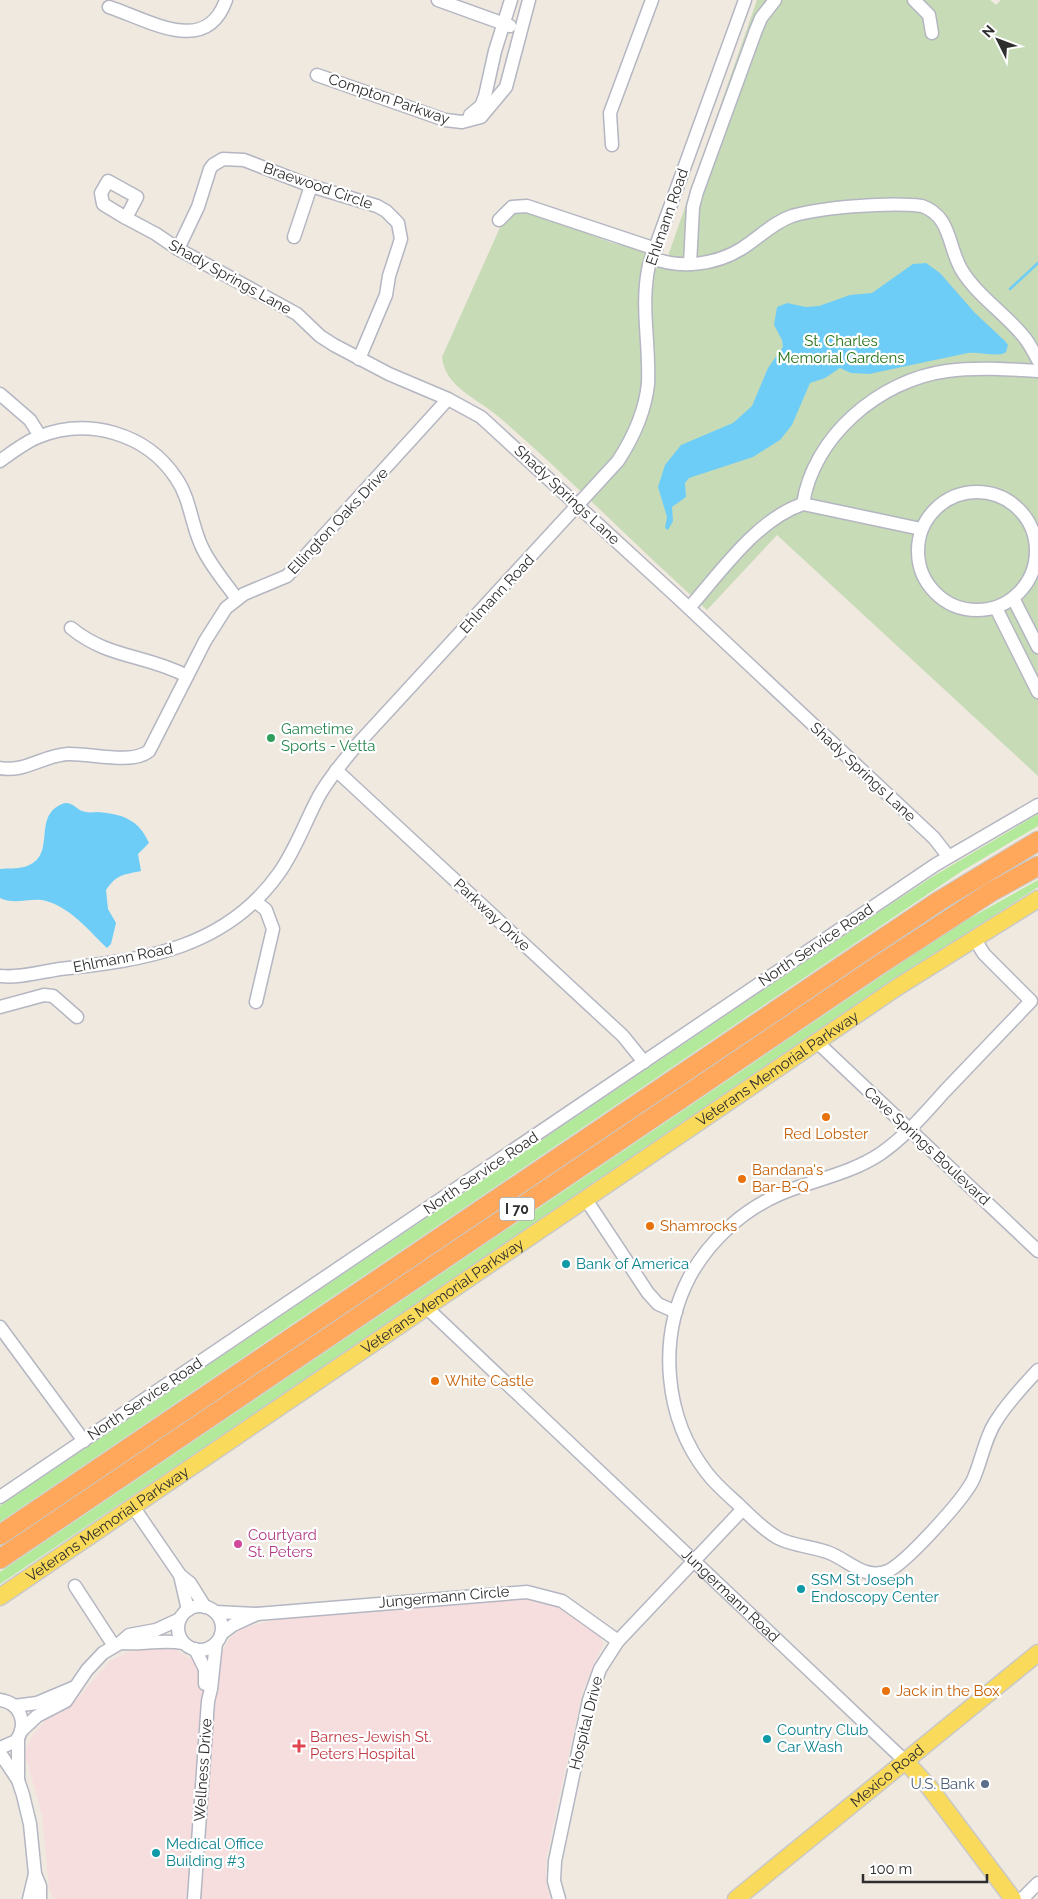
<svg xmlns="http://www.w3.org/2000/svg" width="1038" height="1899" font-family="Raleway,sans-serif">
<rect width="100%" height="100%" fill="#f0e9e0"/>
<path fill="#f6ddde" d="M521 1598 555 1605 566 1611 600 1637 603 1644 583 1690 555 1815 546 1861V1882L550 1899H56L53 1897 49 1888 42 1815 25 1754 26 1749 33 1734 44 1723V1718L67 1706 79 1697 110 1661 131 1651 166 1647 175 1649 194 1661 222 1651 231 1637 242 1628 284 1618Z"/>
<path fill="#b2e99a" d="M1038 814V826L962 871 0 1522V1506L885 908 932 877Z
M1038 880V887L831 1021 335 1360 0 1584V1572L913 955 965 921Z"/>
<path fill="#c7dbb6" d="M757 0H990L996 5 1001 0H1038V776L777 535 707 610C637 547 571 479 500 418 479 399 445 388 442 357L502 223 513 213 528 211 612 243 668 256Z"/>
<path fill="#6ecdf7" d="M926 263 940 273 975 313 1005 341 1008 345 1006 352C999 358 979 351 968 353L869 374 851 373 840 368 825 378 810 383 792 425 780 440 753 457 689 478 685 483 686 497 672 507 673 521 668 530 665 528 667 517 658 487 665 465 681 445 733 423 752 406 768 368 783 347 782 340 774 325 777 307 787 303 806 307 819 306 850 295 872 293 913 264Z
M65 803C75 803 77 811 86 812 90 813 94 812 98 812 123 814 139 820 149 843L138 854 141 871C123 875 117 874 106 890L108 909 116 923 111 944 107 948C88 930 70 906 42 900 28 898 14 905 0 898V869C8 868 16 869 24 867 60 857 29 814 65 803Z"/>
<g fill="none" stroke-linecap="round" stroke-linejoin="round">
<path stroke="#6ecdf7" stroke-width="2.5" d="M1010 289 1038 263"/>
<defs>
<g id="minor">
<path d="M438 0 510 26"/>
<path d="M914 0 929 15 932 33"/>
<path d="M109 7C149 20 206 57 226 0"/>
<path d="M317 75 445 120 462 122 481 117 506 87 529 0"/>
<path d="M470 115 481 106 485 96 495 51 511 0"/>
<path d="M612 145 610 113 652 0"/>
<path d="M126 218 103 204 101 193 108 181 137 197 126 218 156 234 178 249 297 314 320 336 334 345 389 374 448 399 481 417 675 595 934 838 948 856"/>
<path d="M499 220 512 207 527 206 656 249"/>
<path d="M294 237 311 186"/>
<path d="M178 249 198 207 210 169 213 165 223 159 244 160 311 186 377 206 386 211 398 223 401 239 389 276 386 295 359 359"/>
<path d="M652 258C680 269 715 265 741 249 759 238 772 223 792 216 822 207 891 202 922 206 951 216 948 246 961 269 977 296 1005 313 1024 337 1030 344 1034 353 1038 360"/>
<path d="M690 264 693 207 697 192 756 30 761 18 775 0"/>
<path d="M0 394 30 420 40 436"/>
<path d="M0 461C12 452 24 443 38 437 88 417 146 433 176 478 190 498 191 523 201 545 209 564 225 582 237 599"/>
<circle cx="977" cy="551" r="59"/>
<path d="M803 504C813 437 879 380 947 371 976 367 1008 369 1038 371"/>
<path d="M1013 598 1038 647"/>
<path d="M689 608C720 573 757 519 803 504L921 529"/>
<path d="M996 608 1038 692"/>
<path d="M71 628C109 659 145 654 187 676"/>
<path d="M0 768C24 773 44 755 68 754 90 753 132 765 149 751L205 641 226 608 244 594 287 576 448 399"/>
<path d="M336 770 623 1036 644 1062"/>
<path d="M255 901 266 910 273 929 256 1002"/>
<path d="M974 938 984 954 1031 1001C1002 1031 974 1061 945 1091 925 1113 905 1137 880 1154 850 1174 813 1180 780 1194 743 1210 710 1240 690 1276 657 1338 664 1418 707 1473 716 1485 728 1495 739 1505 751 1517 763 1529 778 1538 793 1546 811 1546 827 1552 848 1559 864 1581 888 1571 907 1562 963 1500 973 1480 982 1460 985 1436 998 1418 1009 1401 1024 1385 1038 1370"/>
<path d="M0 976C21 978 40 972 60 969 145 960 226 948 279 873 296 849 305 822 319 796 329 778 342 763 355 747L618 461C633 438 645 412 648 384 650 343 640 306 649 265L745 0"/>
<path d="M0 1007 44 995 53 996 77 1017"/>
<path d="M817 1042 1038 1251"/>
<path d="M585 1198 648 1293 658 1304 676 1312"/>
<path id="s1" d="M427 1308 905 1761"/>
<path d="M0 1327 84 1441"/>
<path d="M0 1497 935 865 1038 805"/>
<path d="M134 1508 180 1575 190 1583 205 1607"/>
<path d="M180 1575 188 1610"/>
<path d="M75 1586 114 1646"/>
<circle cx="200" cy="1628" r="22"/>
<path d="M215 1612 257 1614 527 1592 562 1601 618 1641"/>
<path d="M221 1634 233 1625 257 1614"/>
<path d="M120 1643C142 1645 162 1639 183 1643"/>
<path d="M195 1649 205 1669V1684"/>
<path d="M0 1700C21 1703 28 1724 16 1741L0 1748"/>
<path d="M14 1706 37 1703 75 1687"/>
<path d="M21 1731 37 1716 66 1701 87 1670 103 1653 120 1643 129 1635 156 1630 180 1619"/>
<path d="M18 1738V1780"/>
<path d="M0 1753 18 1780 23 1795 30 1824 35 1874 40 1886V1899"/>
<path d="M29 1899 35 1874"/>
<path d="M194 1899 208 1701 211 1689 216 1643"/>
<path d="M559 1899 554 1881 555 1861 589 1700 600 1669 618 1641 743 1509"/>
<path d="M1022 1899 1038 1883"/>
</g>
<g id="major">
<path id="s2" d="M0 1597 896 988 1038 899"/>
<path d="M905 1761 929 1787 1013 1899"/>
<path id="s3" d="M736 1899 1038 1653"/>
</g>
<path id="highway" d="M0 1535 864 951 939 901 1038 841
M0 1559 876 967 991 892 1038 866"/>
</defs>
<use href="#minor" stroke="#b4b6c2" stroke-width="15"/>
<use href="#major" stroke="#c9c9c9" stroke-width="19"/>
<use href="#highway" stroke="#c9c9c9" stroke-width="21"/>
<use href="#minor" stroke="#fff" stroke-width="12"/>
<use href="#major" stroke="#fada5b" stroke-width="16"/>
<use href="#highway" stroke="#ffa85c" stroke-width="19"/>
</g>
<circle fill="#2e9e5b" stroke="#fff" stroke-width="2" cx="271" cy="738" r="5"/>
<g fill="#e8710a" stroke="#fff" stroke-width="2">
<circle cx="826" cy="1117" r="5"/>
<circle cx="742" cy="1179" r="5"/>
<circle cx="650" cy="1226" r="5"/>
<circle cx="435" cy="1381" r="5"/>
<circle cx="886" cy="1691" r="5"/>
</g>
<g fill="#0f9aa8" stroke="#fff" stroke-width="2">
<circle cx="566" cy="1264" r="5"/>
<circle cx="801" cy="1589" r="5"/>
<circle cx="767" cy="1739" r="5"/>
<circle cx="156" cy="1853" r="5"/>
</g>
<circle fill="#d1479c" stroke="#fff" stroke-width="2" cx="238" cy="1544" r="5"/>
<path fill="#e0444e" stroke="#fff" stroke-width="2" d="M296.5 1738.5h5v5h5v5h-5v5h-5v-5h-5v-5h5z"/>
<circle fill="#5c6f8a" stroke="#fff" stroke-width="2" cx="985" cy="1784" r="5"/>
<g text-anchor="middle" stroke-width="4.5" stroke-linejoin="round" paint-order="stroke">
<rect fill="#fff" stroke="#6d6d6d" stroke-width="1" x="499.5" y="1197.5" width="35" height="23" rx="4"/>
<g font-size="14" font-weight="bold" fill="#2e2e2e">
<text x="517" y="1214">I 70</text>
</g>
<g font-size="15" fill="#2e2e2e" stroke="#fff">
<text transform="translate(389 99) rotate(19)" y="5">Compton Parkway</text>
<text transform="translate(318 186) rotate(19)" y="5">Braewood Circle</text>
<text transform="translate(667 217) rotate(-71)" y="5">Ehlmann Road</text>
<text transform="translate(230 277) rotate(29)" y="5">Shady Springs Lane</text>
<text transform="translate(567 495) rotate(43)" y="5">Shady Springs Lane</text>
<text transform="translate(338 521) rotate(-47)" y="5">Ellington Oaks Drive</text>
<text transform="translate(497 594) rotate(-47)" y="5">Ehlmann Road</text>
<text transform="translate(863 772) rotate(43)" y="5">Shady Springs Lane</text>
<text transform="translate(492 915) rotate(43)" y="5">Parkway Drive</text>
<text transform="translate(816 945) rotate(-34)" y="5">North Service Road</text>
<text transform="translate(123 958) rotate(-11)" y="5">Ehlmann Road</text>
<text dy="5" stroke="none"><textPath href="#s2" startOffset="940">Veterans Memorial Parkway</textPath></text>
<text transform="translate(927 1146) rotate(43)" y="5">Cave Springs Boulevard</text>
<text transform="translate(481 1173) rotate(-34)" y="5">North Service Road</text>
<text dy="5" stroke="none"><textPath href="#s2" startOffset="535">Veterans Memorial Parkway</textPath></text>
<text transform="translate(145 1399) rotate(-34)" y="5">North Service Road</text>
<text dy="5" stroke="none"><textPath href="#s2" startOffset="130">Veterans Memorial Parkway</textPath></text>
<text dy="5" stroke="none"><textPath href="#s1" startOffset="418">Jungermann Road</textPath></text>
<text transform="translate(444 1597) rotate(-5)" y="5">Jungermann Circle</text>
<text transform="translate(586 1723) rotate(-76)" y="5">Hospital Drive</text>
<text transform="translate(203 1770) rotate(-86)" y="5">Wellness Drive</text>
<text dy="5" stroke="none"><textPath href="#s3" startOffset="195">Mexico Road</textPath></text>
</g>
<g font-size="15" fill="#267216" stroke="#fff">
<text x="841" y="346">St. Charles<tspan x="841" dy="17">Memorial Gardens</tspan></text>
</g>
<g font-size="15" fill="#27864d" stroke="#fff" text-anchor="start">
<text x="281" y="734">Gametime<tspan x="281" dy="17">Sports - Vetta</tspan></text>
</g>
<g font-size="15" fill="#c56008" stroke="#fff" text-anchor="start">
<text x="826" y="1139" text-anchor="middle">Red Lobster</text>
<text x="752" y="1175">Bandana's<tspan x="752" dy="17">Bar-B-Q</tspan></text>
<text x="660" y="1231">Shamrocks</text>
<text x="445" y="1386">White Castle</text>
<text x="896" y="1696">Jack in the Box</text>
</g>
<g font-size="15" fill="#0d838f" stroke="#fff" text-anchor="start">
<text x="576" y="1269">Bank of America</text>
<text x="811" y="1585">SSM St Joseph<tspan x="811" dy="17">Endoscopy Center</tspan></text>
<text x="777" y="1735">Country Club<tspan x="777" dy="17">Car Wash</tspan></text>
<text x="166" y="1849">Medical Office<tspan x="166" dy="17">Building #3</tspan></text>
</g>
<g font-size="15" fill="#b23c85" stroke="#fff" text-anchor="start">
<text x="248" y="1540">Courtyard<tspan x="248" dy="17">St. Peters</tspan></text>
</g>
<g font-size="15" fill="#be3a42" stroke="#fff" text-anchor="start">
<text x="310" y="1742">Barnes-Jewish St.<tspan x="310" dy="17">Peters Hospital</tspan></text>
</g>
<g font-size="15" fill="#4e5e75" stroke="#fff" text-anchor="end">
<text x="975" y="1789">U.S. Bank</text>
</g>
</g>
<g transform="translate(998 40) rotate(312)" stroke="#ffffff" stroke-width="4" paint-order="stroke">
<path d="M0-4L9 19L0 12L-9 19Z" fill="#2e2e2e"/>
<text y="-8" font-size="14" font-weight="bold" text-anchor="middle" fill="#2e2e2e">N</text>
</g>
<path d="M863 1874v8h124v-8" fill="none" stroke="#2e2e2e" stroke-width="2.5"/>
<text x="870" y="1874" font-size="15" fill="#2e2e2e" stroke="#ffffff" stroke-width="4" paint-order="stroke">100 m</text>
</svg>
